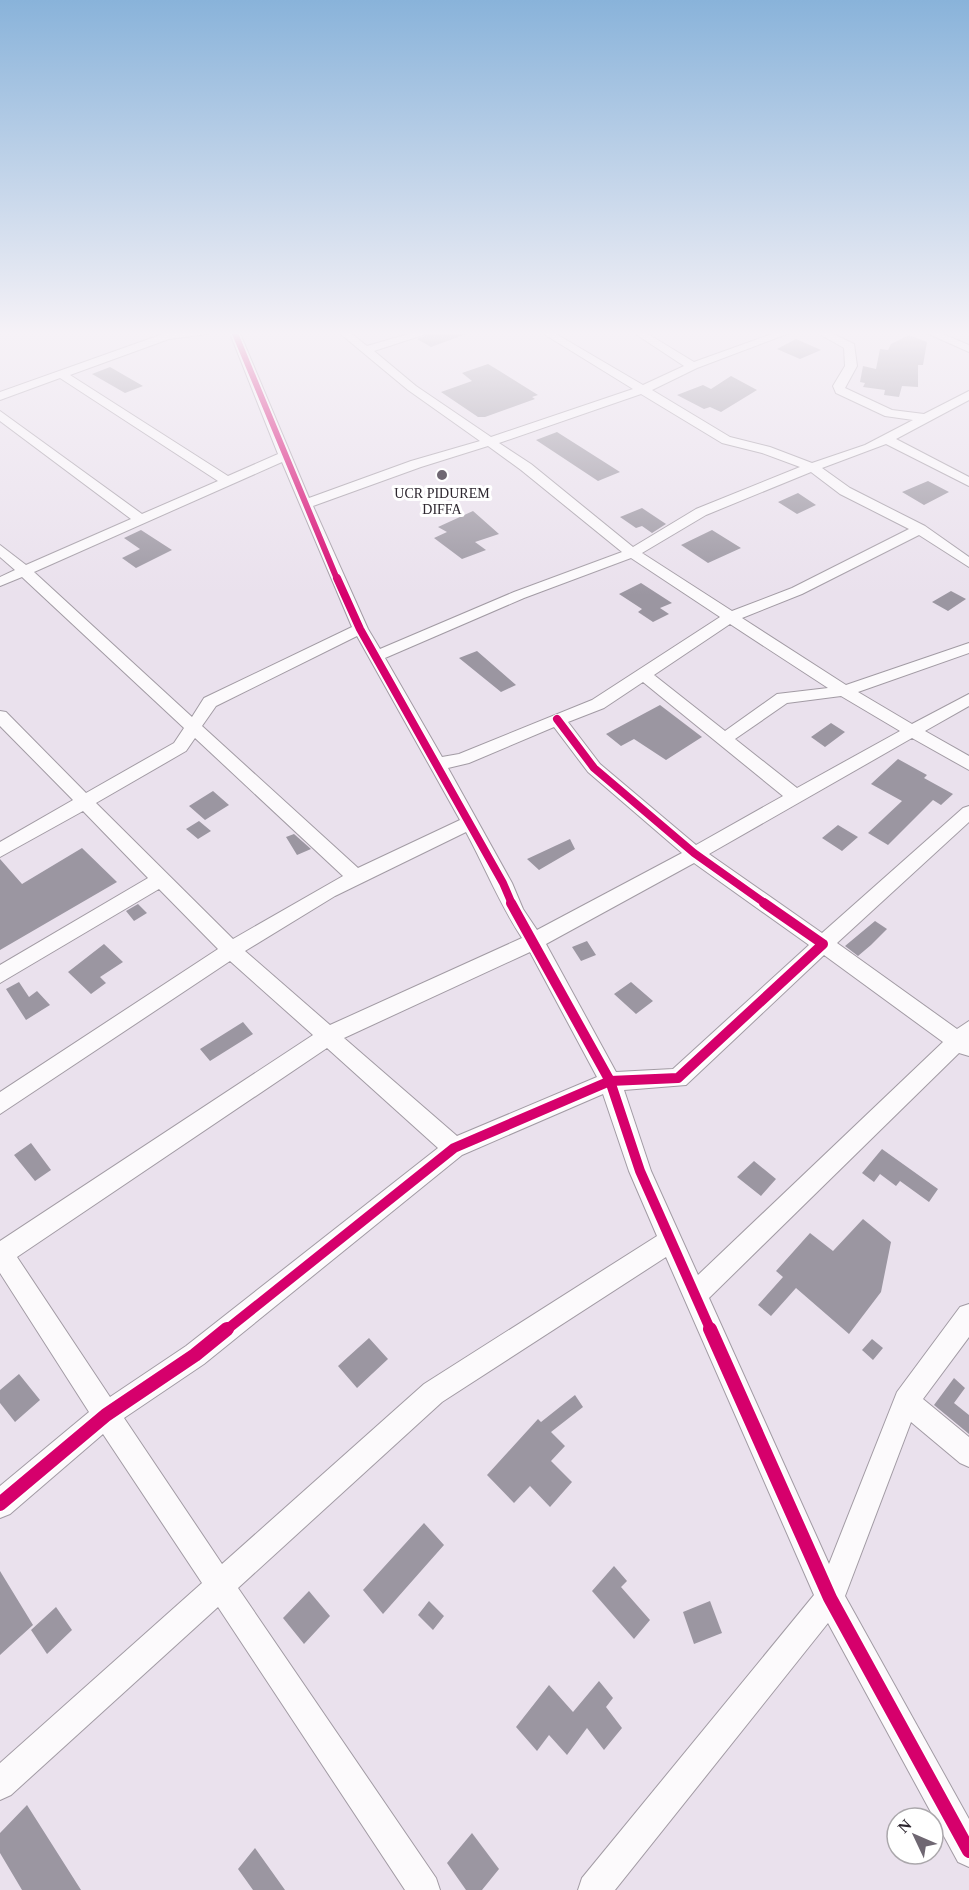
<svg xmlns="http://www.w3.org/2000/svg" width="969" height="1890" font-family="Georgia,serif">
<rect width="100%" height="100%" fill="#eae1ed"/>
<path fill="#9b96a1" d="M437 331H469V333L431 347 417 339Z
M909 335 927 342 923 365H918V387L902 386 899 397 884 395 885 390 863 387 865 383 860 382 863 366 876 369 880 349 888 350 891 344Z
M796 339 821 350 800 359 777 349Z
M488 364 498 370 538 395 532 397 535 399 485 417H478L441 392 472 381 462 373Z
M110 367 143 386 125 393 92 374Z
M731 376 757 390 721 412 710 407 704 409 677 395 703 385 711 389Z
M557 432 620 472 598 481 536 440Z
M928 481 949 492 924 505 902 492Z
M798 493 816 505 797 514 778 502Z
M642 508 666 524 652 533 642 526 636 528 620 517Z
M473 511 499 534 475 542 486 550 462 559 434 538 447 532 438 527Z
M141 530 172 550 136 568 122 558 140 549 124 538Z
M712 530 741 548 708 563 681 545Z
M641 583 672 603 660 608 669 614 653 622 638 612 642 609 619 594Z
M951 591 966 599 948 611 932 602Z
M477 651 516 685 501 692 459 658Z
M660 705 702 737 666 760 634 739 621 746 606 734Z
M831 723 845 732 825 747 811 737Z
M898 759 927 775 924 778 953 794 941 805 933 800 888 845 868 833 902 801 871 784Z
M213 791 229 805 205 820 189 806Z
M199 821 211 831 198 839 186 829Z
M838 825 858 837 842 851 822 838Z
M294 834 311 849 297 855 286 837Z
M570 839 575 849 539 870 527 859Z
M82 848 117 882 0 950V859L22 884Z
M138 904 147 913 134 921 126 911Z
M875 921 887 929 871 945 858 956 845 946Z
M587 941 596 955 581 961 572 947Z
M104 944 123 962 100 977 106 983 91 994 68 972Z
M19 982 29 997 37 991 50 1005 26 1020 6 989Z
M631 982 653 1001 636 1014 614 994Z
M243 1022 253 1034 210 1061 200 1049Z
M31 1143 51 1170 35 1181 14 1155Z
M882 1149 938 1189 929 1202 900 1181 896 1186 880 1174 874 1182 862 1173Z
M754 1161 776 1179 761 1196 737 1177Z
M863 1219 891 1242 881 1292 849 1334 796 1288 771 1316 758 1305 783 1277 776 1271 810 1233 833 1251Z
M369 1338 388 1359 357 1388 338 1366Z
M872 1339 883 1348 873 1360 862 1350Z
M19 1374 40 1400 15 1422 0 1403V1390Z
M954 1378 965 1388 954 1403 969 1415V1434L934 1405Z
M575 1395 583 1407 551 1432 565 1446 551 1461 572 1482 550 1507 530 1486 514 1503 487 1475 538 1419 541 1422Z
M424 1523 444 1545 383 1614 363 1590Z
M614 1566 627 1581 621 1587 650 1620 634 1639 592 1591Z
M0 1571 33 1625 0 1655Z
M309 1591 330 1616 304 1644 283 1618Z
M429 1601 444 1616 433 1630 418 1615Z
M710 1601 722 1633 694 1644 683 1612Z
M56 1607 72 1630 47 1654 31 1630Z
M599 1681 613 1698 606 1707 622 1728 604 1750 587 1728 567 1755 549 1735 537 1751 516 1727 549 1685 573 1712Z
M27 1805 81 1890H22L0 1853V1833Z
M472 1833 499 1869 482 1890H466L447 1863Z
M255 1848 285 1890H253L238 1869Z"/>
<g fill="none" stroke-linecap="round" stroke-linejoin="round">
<defs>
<path id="minor" d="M183 331H212L207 334 169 339 70 375 228 476 278 454 229 331H239L309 498 411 461 480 441 408 390 337 331H348L367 346 419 331H435L374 351 416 386 491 437 633 389 539 331H551L643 385 684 366 631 331H643L694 362 780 331H795L697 368 652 390 730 437 770 447 812 463 865 445 913 420 885 416 836 393 833 386 845 366 844 348 814 331H827L854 344 857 366 845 388 892 410 924 414 969 391V400L896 439 969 477V486L886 444 822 468 850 488 925 526 969 557V567L919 535 802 594 742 618 846 685 969 643V653L858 692 912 724 969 694V706L925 731 969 756V770L912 738 709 854 822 933 963 808 969 806V822L837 943 957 1029 969 1021V1056L959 1053 709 1298 829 1564 897 1392 960 1307 969 1304V1337L923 1399 969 1437V1467L960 1463 911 1422 845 1596 969 1819V1867L958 1862 828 1623 615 1890H578L582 1878 814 1595 666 1257 442 1402 238 1588 436 1878 440 1890H405L218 1607 11 1795 0 1800V1763L202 1583 103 1434 10 1514 0 1518V1486L89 1412 0 1273V1241L313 1035 230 961 0 1114V1092L218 949 159 889 0 983V965L148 878 83 811 0 857V842L73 800 0 726V711L6 712 86 793 174 743 184 728 22 577 0 586V577L15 570 0 557V545L26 565 131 519 0 421V411L142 514 218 481 60 378 0 400V392L163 334ZM641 394 722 443 762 453 800 467 696 509 633 547 531 464 499 443ZM488 446 521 470 622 552 514 592 380 649 368 629 313 506 421 467ZM282 462 352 627 204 698 192 717 34 572ZM811 472 840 494 909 529 792 588 732 611 642 553 706 515ZM631 558 720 617 592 700 459 754 442 757 385 658 524 598ZM730 624 828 688 777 694 725 731 654 675ZM357 636 460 820 358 868 202 726 216 706ZM643 682 783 796 696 845 600 764 568 722 604 708ZM841 696 900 731 797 788 735 739 787 703ZM554 727 588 772 682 853 537 930 523 909 512 883 448 768 469 763ZM195 738 343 876 233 939 96 803 186 751ZM466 832C485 867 500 905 522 938L330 1025 245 951 335 896ZM694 863 809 945 673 1069 616 1072 546 944ZM530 952 597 1077 457 1136 344 1038ZM824 955 943 1042 698 1275 651 1171 624 1090 686 1085ZM327 1048 438 1148 186 1346 110 1397 17 1257ZM603 1094 629 1171 657 1236 424 1384 222 1564 124 1418 204 1364 462 1155Z
M922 331H936L969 345V352Z"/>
</defs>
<use href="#minor" stroke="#a29ba4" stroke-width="2"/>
<use href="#minor" fill="#fcfafc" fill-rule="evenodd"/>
<defs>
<path id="cycleway-far3" d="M234 331 337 579"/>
<path id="cycleway-far2" d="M337 578 360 629 503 883 512 904
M557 719 594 768 694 853 766 904"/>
<path id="cycleway-far1" d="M511 903 610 1081 640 1171 711 1331
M225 1331 454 1148 610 1081 678 1078 823 944 764 903"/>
<path id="cycleway" d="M710 1329 830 1598 969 1851
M0 1504 106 1415 195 1355 227 1329"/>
</defs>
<use href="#cycleway-far3" stroke="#fff" stroke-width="8"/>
<use href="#cycleway-far2" stroke="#fff" stroke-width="10"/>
<use href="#cycleway-far1" stroke="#fff" stroke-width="14"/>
<use href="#cycleway" stroke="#fff" stroke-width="17"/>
<use href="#cycleway-far3" stroke="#d6006c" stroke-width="6"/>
<use href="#cycleway-far2" stroke="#d6006c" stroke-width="8"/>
<use href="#cycleway-far1" stroke="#d6006c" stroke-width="10"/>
<use href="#cycleway" stroke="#d6006c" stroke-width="14"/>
</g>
<linearGradient id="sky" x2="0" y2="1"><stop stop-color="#89b3da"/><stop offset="0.56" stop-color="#f6f2f7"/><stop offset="1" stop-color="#f6f2f7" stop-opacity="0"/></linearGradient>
<rect width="969" height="595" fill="url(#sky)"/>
<circle fill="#6f6772" stroke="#fff" stroke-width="2" cx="442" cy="475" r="6"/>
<g text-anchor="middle" stroke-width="6" stroke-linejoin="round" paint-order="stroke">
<g font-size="14" fill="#2d262f" stroke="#fff">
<text x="442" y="498">UCR PIDUREM<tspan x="442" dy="16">DIFFA</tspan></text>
</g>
</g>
<g transform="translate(915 1836) rotate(314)"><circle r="28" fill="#ffffff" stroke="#aba8ac" stroke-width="1.5"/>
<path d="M0-4.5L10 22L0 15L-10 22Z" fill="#6f6772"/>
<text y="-9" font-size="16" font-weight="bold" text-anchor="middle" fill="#2d262f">N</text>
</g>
</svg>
